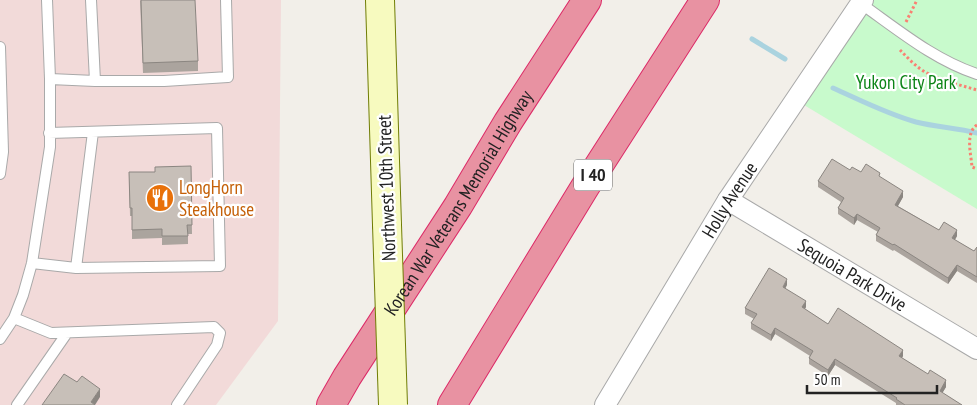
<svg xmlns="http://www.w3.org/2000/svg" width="977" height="405" font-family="'PT Sans Narrow',sans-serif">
<rect width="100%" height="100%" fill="#f2efe9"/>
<path fill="#f2dad9" d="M0 0H281L278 321 216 405H0Z"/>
<path fill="#c8facc" d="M874 0H977V209L804 105Z"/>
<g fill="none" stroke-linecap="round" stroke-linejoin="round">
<path stroke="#aad3df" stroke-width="5" d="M752 39 785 59
M833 88C860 100 887 114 916 122 936 127 957 128 977 133"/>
<defs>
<path id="service" d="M860 3C897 29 934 60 977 74
M0 47 3 152 0 174
M50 79 95 81 91 0
M95 81H164L228 77 226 0
M32 263 76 268 220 266 217 128 49 133
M76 268 93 132
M14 318 51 333 214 327 220 333 217 345 177 405
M0 339 14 318 23 295 32 263 50 147V79L47 0
M17 405 67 333"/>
<g id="minor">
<path id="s1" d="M728 200 977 349"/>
<path id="s2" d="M605 405 728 200 863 0"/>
</g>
<path id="secondary" d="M380 0 387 225"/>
<g id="motorway">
<path id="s3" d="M331 405 347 377 458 206 508 122 587 0"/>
<path d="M452 405 585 187 705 0"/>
</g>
</defs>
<use href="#service" stroke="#a9a9a9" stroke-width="12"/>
<use href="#minor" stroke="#a9a9a9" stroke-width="22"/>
<use href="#secondary" stroke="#707d05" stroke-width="30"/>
<use href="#motorway" stroke="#dc2a67" stroke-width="30"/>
<path stroke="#fa8072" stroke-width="3" stroke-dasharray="2.5 2.5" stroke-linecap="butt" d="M906 22 917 0
M900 50C908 58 917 68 927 73 943 81 960 85 977 90
M977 125C965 133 971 154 972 167L977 169"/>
<use href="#service" stroke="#fff" stroke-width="10"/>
<use href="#minor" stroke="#fff" stroke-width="20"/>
<use href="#secondary" stroke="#f7fabf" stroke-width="28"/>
<use href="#motorway" stroke="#e892a2" stroke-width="28"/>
<defs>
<path id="secondary-bridge" d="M387 225 393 405"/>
</defs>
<use href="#secondary-bridge" stroke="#707d05" stroke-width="30" stroke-linecap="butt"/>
<use href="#secondary-bridge" stroke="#f7fabf" stroke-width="28"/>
</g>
<path fill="#aba49e" d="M140 0 198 61V71L143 73Z
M191 166 192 234H188V244L162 245V238L132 239V216H130L129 172H155Z
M850 170 880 177 903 197 898 206 939 230 957 236 955 240 974 251 977 247V283L957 271 948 284 894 250 893 251 876 241V235L878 232 857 220 854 225 838 214V208L841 202 818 187V181Z
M787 285 785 288 806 307 805 309 828 324 903 356 902 358 946 387 942 393 962 405H896V403L835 365 828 376 809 364V358L810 356 775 334 771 341 751 329V323L754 319 745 314V308Z"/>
<path fill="#8b8681" d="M903 191V197L895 211V205Z
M857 214V220L854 225V218Z
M957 230V236L952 244V238Z
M957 265V271L948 284V278Z
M787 279V285L783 293V287Z
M806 301V307L802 313V307Z
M775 328V334L771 341V335Z
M903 350V356L899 362V356Z
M835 359V365L828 376V370Z
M946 380V387L940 397V391Z
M100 389V397L95 405 91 402Z"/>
<path fill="#c7bfb8" stroke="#8b8681" d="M141 0H195L198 61 143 63Z
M832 159 850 170 852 167 861 172 866 164 880 173 879 176 903 191 895 205 939 230 944 222 957 230 952 238 974 251 977 247V277L957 265 948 278 894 244 893 245 876 235 880 228 857 214 854 218 838 208 844 198 818 181Z
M191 166 192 225H187L188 236H162V229L132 230V208H130L129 172H155V167Z
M769 268 787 279 783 287 806 301 802 307 828 324 838 308 903 350 899 356 928 374 930 370 946 380 940 391 962 405H905L896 399 897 398 835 359 828 370 809 358 813 351 775 328 771 335 751 323 757 314 745 308Z
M64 374 77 382 82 376 100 389 91 402 95 405H42Z"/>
<defs>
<symbol id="restaurant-disc" viewBox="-11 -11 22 22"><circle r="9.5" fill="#e8710a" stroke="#fff"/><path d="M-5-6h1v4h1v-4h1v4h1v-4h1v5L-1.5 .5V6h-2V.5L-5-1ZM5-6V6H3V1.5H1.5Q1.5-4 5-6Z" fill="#fff"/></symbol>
</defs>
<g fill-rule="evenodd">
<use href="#restaurant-disc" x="144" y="182" width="32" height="32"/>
</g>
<g text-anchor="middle" stroke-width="4.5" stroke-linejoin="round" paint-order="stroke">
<rect fill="#fff" stroke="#646464" stroke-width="1" x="574" y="159.5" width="38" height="31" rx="4"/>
<g font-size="18" font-weight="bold" fill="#222">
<text x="593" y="181">I 40</text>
</g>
<g font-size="19" fill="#0c8416" stroke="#fff">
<text x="906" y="89">Yukon City Park</text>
</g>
<g font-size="19" fill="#c56008" stroke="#fff" text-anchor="start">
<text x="179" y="194">LongHorn<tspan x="179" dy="22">Steakhouse</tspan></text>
</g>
<g font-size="19" fill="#222" stroke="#fff">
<text transform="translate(386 188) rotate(-92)" y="7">Northwest 10th Street</text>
<text dy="7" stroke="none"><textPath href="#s2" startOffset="240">Holly Avenue</textPath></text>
<text dy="7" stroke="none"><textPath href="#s3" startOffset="239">Korean War Veterans Memorial Highway</textPath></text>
<text dy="7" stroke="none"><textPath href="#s1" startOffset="145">Sequoia Park Drive</textPath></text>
</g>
</g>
<path d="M807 385v8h130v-8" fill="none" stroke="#222222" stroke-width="2.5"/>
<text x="814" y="385" font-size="15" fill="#222222" stroke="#ffffff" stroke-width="4" paint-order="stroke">50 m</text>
</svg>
